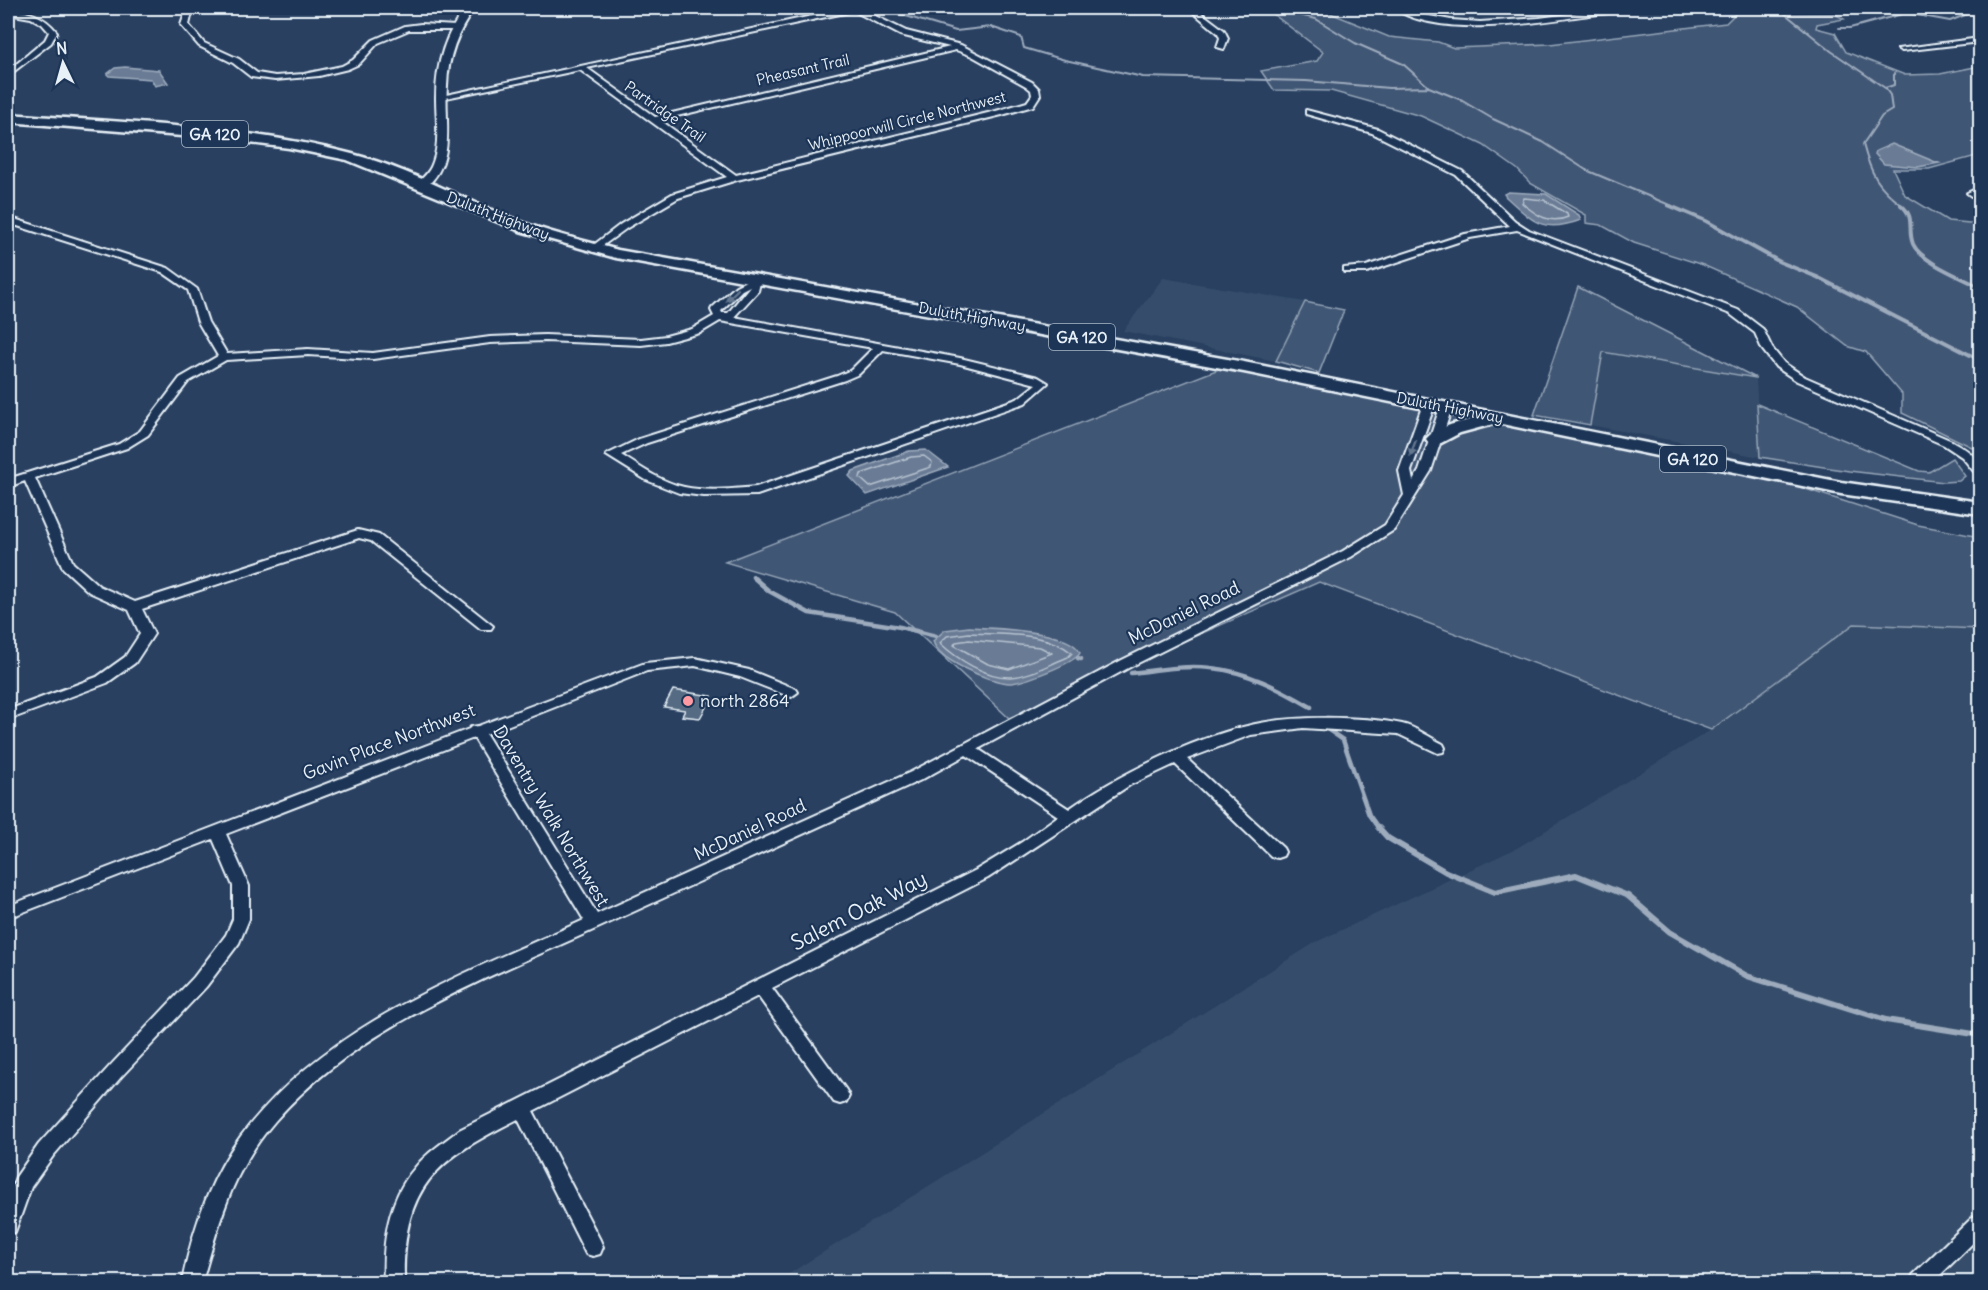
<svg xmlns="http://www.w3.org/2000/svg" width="1988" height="1290" font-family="Delius,sans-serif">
<rect width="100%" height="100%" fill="#294061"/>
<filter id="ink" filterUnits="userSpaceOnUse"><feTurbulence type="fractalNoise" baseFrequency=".0167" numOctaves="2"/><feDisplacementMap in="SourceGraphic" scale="12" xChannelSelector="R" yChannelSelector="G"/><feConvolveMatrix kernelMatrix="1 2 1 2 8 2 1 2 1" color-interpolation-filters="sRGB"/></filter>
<g filter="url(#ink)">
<path fill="#364d6b" d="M1163 278 1305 302 1276 361 1123 331Z
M1603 352 1756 378 1760 457 1590 425Z
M1854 624 1980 629V1282H776L1316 942 1517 848 1711 730Z"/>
<path fill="#415774" stroke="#94a4b6" stroke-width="1.5" d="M1260 8 1323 10 1389 37 1438 42 1454 48 1550 44 1726 23 1737 12 1833 13 1844 19 1817 24 1816 28 1835 33 1846 52 1905 75 1940 74 1980 66V155L1929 169H1893L1905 195 1948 221 1980 224V451L1902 413V394L1866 352 1847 346 1797 307 1703 265 1634 243 1601 225 1586 223V215L1530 183 1517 169 1483 145 1421 116 1331 91 1274 90 1261 71 1317 61 1323 52 1270 12Z
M1578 287 1756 378 1603 352 1590 425 1534 415Z
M1305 302 1344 310 1319 373 1276 361Z
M1229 365 1759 474 1918 525 1980 537V629L1854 624 1711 730 1319 582 1009 718 895 612 725 562Z
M1757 404 1919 471 1929 472 1952 458 1965 476 1959 481 1944 482 1849 471 1760 457Z"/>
<path fill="#6b7c95" stroke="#9dabbd" stroke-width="1.5" d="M125 67 159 70 168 83 155 86 151 79 109 76 107 74 115 68Z
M1892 144 1933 161 1939 163 1918 167 1884 164 1875 154 1876 151Z
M1508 192 1546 194 1579 215 1581 220C1542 234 1534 222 1506 197L1504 194Z
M926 450 948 467 867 495 849 476 853 471 909 451Z
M969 627C991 628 1073 630 1080 653 1075 663 1020 684 1008 683 989 681 938 661 933 641L945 630Z"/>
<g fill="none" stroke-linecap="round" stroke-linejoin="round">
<path stroke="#b6c2d0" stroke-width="1.5" d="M1524 198 1544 200 1567 214 1568 217C1550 225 1536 215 1522 203Z
M924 456 932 462 931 467 870 487 860 478 861 474 911 457Z
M969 633C1001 635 1046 631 1072 653L1068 657C1050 664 1030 676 1011 677 986 678 957 659 940 643L947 636Z
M969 640 1040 647 1052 653 1009 669 988 664 954 645 956 642Z"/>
<path stroke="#9dabbd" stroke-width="2" d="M879 8 956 31 991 27 1021 37 1024 48 1065 60 1143 77 1306 81 1389 88 1429 87
M1271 8 1316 19 1355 43 1403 64 1429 87 1459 99 1493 119 1543 142 1586 170 1672 206
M1778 8 1831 51 1885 88 1890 95 1892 110 1882 116 1863 144C1871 175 1878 187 1903 206
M1839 28H1850L1906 13 1950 21 1980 9
M1885 88 1894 85V73"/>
<path stroke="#9dabbd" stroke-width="4" d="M1668 205 1706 221 1780 262 1817 277 1980 360
M1901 205C1916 217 1907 229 1913 244 1921 262 1963 278 1980 287"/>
<path stroke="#9dabbd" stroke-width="4.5" d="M753 577 769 591 809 613 900 627 936 636
M1078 658 1081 659
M1131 673C1157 670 1184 665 1211 668 1247 671 1280 689 1311 707
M1327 729 1343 740 1369 815 1379 829"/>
<path stroke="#9dabbd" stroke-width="6" d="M1378 827 1388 838 1446 872 1495 892 1576 875 1628 896 1670 932 1747 976 1886 1020 1980 1035"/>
</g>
<path fill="#556a83" stroke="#e8f1f8" stroke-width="1.5" d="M673 690 712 696 700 718 682 716 685 710 664 707Z"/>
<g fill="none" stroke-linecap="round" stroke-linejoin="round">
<defs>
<path id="street" d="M187 8H193L189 25 204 43 239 59 257 73 275 76 304 74 342 66 353 60 373 40 405 26 421 24 456 26 460 28 456 30H409L378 43 359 64 348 69 319 76 275 80 251 77 233 63 199 46 181 25Z
M849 8H859L906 31 961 45 1032 82 1039 89 1040 95 1033 106 1002 115 737 180 678 198 627 228 594 252 591 251V247L621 224 672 194 727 177 580 70 441 99 437 97ZM854 11 900 35 950 47 655 117 587 68ZM956 50 972 56 1026 86 1031 90 1032 95 1027 102 996 111 736 175 660 120Z
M1188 8H1195L1224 30 1228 38 1224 49 1217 47 1220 38 1218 33Z
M1393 8H1401L1424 15 1451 20 1480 22 1539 18 1614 8H1629C1619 14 1601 13 1589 15 1535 23 1440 39 1393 8Z
M8 10C28 11 44 15 57 32L51 43 8 76V71L45 40 49 32 42 24 31 18 8 14Z
M1980 38V42L1902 51 1898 49Z
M1306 110 1378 129 1462 171 1515 221 1529 230 1738 310 1763 329 1772 348 1784 363 1805 377 1952 441C1967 450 1980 456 1980 475L1976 474 1962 457 1944 445 1797 381 1776 367 1762 349 1755 333 1730 314 1517 230 1470 238 1367 272H1344V268L1366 266 1465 234 1510 226 1456 175 1372 133 1306 114Z
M1980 187V193L1971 196 1967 193Z
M8 217 168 268 197 289 208 322 227 354 308 349 373 353 490 337 545 335 641 339 666 336 692 329 714 316 711 310 712 308 736 286 756 276 761 279 758 291 734 317 960 358 1038 377 1048 383 1025 403 757 495 704 496 679 493 646 480 606 455 639 439 837 376 851 370 873 348 720 321 700 333 666 342 641 345 545 341 490 343 373 359 308 355 226 360 188 382 148 435 127 448 35 478 73 563 99 586 135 602 358 530 379 535 493 626 491 629H481L371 541 359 538 142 609 154 634 135 663 107 683 8 720V710L97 677 125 657 140 634 129 610 89 592 63 568 25 481 8 487V479L119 444 140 431 180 378 218 356 198 322 188 290 162 272 8 223ZM750 286 728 313H722L721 311 742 290ZM883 350 960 364 1036 384 1017 399 756 487C732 489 708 492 684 487 661 482 640 467 621 455L647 443 845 380 859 374Z
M1429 401 1435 404 1411 471 1413 481 1419 471 1440 407 1446 404 1452 407 1431 471 1394 530 1351 557 1132 666 978 749 1069 809C1115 776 1192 739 1247 726 1287 715 1361 716 1402 724 1416 727 1430 738 1443 744L1445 748 1443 752 1438 753 1398 734 1303 728 1251 735 1187 759 1283 848 1285 852 1283 856 1277 858 1271 856 1175 764 1130 785 988 878 772 988 846 1090 849 1096 846 1102 840 1104 834 1102 758 996 533 1111 600 1240 603 1247 600 1254 593 1256 586 1254 518 1119C437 1160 402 1184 404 1282H384C382 1244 388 1199 414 1169 426 1153 444 1142 459 1130L976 870 1022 842 1058 816 966 755 921 780C814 829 707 878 600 927 487 979 359 1025 275 1121 231 1172 220 1220 202 1282H182C192 1232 210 1177 241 1136 324 1025 462 975 584 920L474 738 226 834 249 886V919L239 943 206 987 121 1077 53 1156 31 1187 15 1232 8 1235V1200L16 1177 39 1144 109 1067 194 977 226 935 233 919V886L213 839 8 918V906L469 729 471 727 478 726 645 663 695 658 749 670 796 689 798 692 791 697 740 677 695 666 647 671 486 734 597 914 911 772 1122 660 1343 551 1385 525 1404 495 1399 471 1423 404Z
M1980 1214V1236L1933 1282H1910L1913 1275 1973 1217Z"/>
<path id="secondary" d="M466 8H475C457 32 448 56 447 86 444 123 457 160 426 187H418L416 185C421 179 427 175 431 167 441 146 436 121 436 98 436 65 445 33 466 8Z"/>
<path id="primary" d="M8 114C122 123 241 125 352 154 414 170 470 204 530 225 559 235 589 242 618 250L1244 362 1841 482 1980 502V514L1841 494 1497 423 1460 433 1441 443H1429L1426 439C1437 426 1458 423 1474 419L1244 372 616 258 520 231 347 160 289 148 219 139 8 122Z"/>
</defs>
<use href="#street" stroke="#e8f1f8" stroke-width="4"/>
<use href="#secondary" stroke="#e8f1f8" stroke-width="4"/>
<use href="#primary" stroke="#e8f1f8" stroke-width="5"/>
<use href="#street" fill="#1d3557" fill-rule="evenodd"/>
<use href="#secondary" fill="#1d3557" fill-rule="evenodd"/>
<use href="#primary" fill="#1d3557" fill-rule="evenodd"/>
</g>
<defs><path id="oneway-solid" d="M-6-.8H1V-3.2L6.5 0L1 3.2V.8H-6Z" transform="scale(1.5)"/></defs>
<g fill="#64778f">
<use href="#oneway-solid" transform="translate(732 295) rotate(136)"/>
<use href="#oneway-solid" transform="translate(1413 448) rotate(110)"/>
</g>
</g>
<circle fill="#ff9aa2" stroke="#1d3557" stroke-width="2" cx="688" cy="701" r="6"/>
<g text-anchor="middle" stroke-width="4.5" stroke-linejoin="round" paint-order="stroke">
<g font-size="15" fill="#e8f1f8" stroke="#1d3557">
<text transform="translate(803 70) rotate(-13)" y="5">Pheasant Trail</text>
<text transform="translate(665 112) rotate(35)" y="5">Partridge Trail</text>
<text transform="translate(907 121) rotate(-14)" y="5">Whippoorwill Circle Northwest</text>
<text transform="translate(498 216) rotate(21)" y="5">Duluth Highway</text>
<text transform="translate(972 317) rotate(10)" y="5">Duluth Highway</text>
<text transform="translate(1450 408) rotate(11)" y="5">Duluth Highway</text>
</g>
<g fill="#1d3557" stroke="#abb9c8" stroke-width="1.5">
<rect x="182" y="121" width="66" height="26" rx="4.5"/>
<rect x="1049" y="324" width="66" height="26" rx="4.5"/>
<rect x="1660" y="446" width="66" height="26" rx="4.5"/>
</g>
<g font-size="16" font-weight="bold" fill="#e8f1f8">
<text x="215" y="140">GA 120</text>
<text x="1082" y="343">GA 120</text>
<text x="1693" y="465">GA 120</text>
</g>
<g font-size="18" fill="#e8f1f8" stroke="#1d3557">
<text transform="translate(1184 613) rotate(-26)" y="6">McDaniel Road</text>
<text transform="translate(389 742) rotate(-21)" y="6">Gavin Place Northwest</text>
<text transform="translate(551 816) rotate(59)" y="6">Daventry Walk Northwest</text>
<text transform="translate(750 830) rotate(-25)" y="6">McDaniel Road</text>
</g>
<g font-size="18" fill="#e8f1f8" stroke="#1d3557" text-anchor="start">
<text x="700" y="707">north 2864</text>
</g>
<g font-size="21" fill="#e8f1f8" stroke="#1d3557">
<text transform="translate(859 911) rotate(-27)" y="7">Salem Oak Way</text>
</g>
</g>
<rect width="1988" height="1290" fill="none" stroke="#1d3557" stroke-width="30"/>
<rect x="15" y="15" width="1958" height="1260" fill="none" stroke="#e8f1f8" stroke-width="2" filter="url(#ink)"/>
<g transform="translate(63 63) rotate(355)" stroke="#1d3557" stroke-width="4.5" paint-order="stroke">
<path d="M0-4.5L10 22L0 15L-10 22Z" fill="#e8f1f8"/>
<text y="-9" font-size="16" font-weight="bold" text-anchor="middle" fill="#e8f1f8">N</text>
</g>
</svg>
